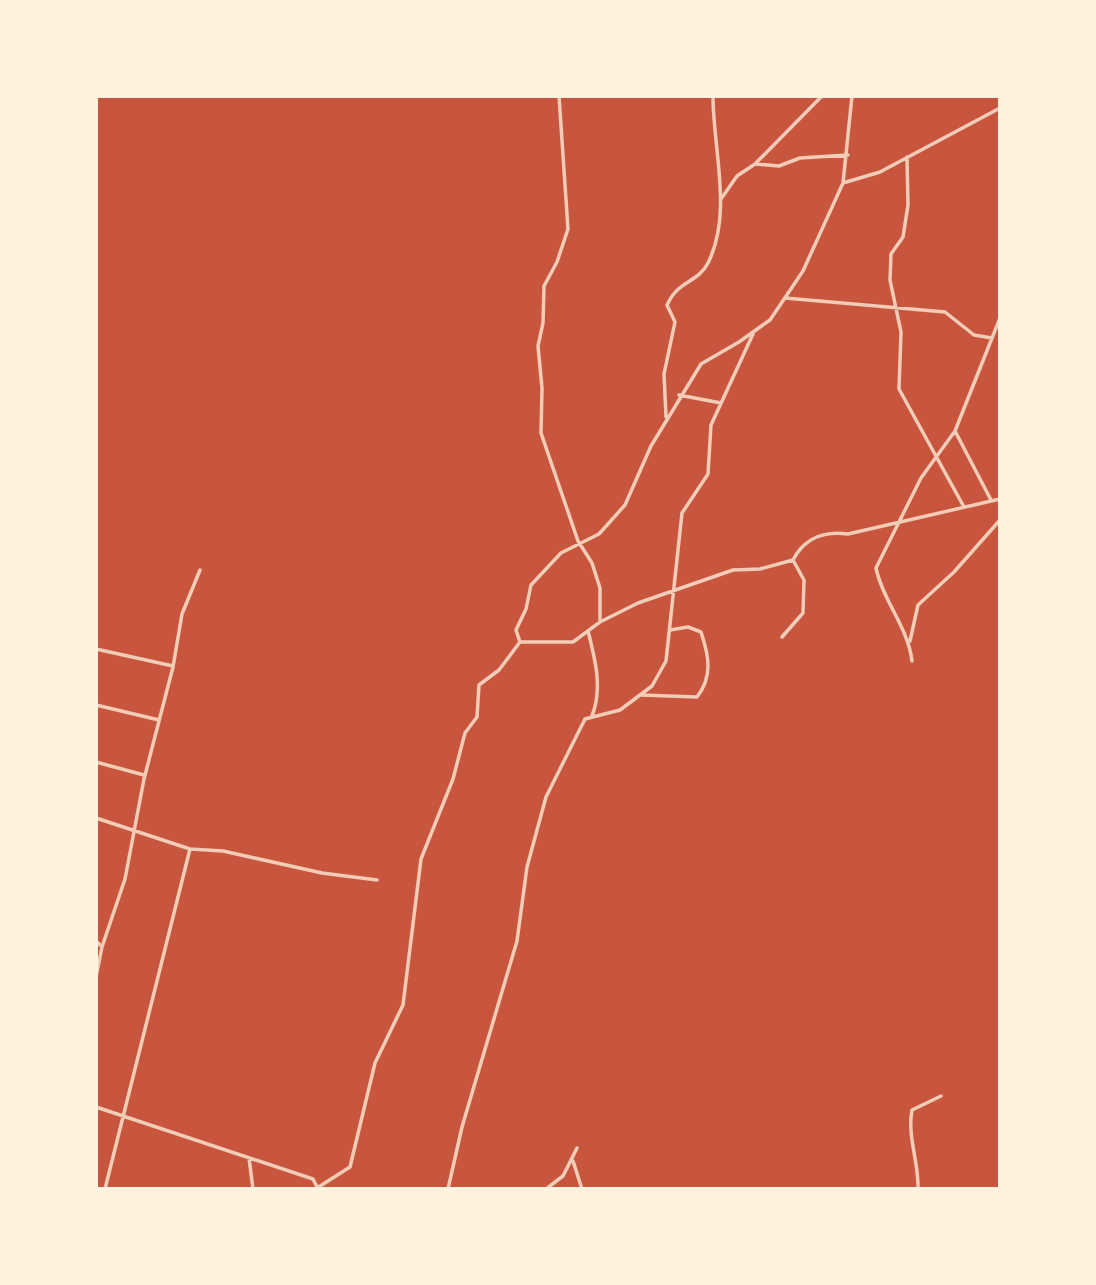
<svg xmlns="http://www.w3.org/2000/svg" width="1096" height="1285" font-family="'PT Sans',sans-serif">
<rect width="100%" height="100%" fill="#c8553d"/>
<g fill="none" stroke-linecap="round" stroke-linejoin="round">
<path stroke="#f1ccb7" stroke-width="3.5" d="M559 96 568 229 557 262 544 286 543 323 538 346 542 388 541 433 578 541 592 563 600 588V622
M998 96 1000 97
M907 157 908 205 903 237 891 254 890 280 901 332 899 389 964 507
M755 164 779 166 800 158 848 155
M843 183 852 96
M721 199 737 176 755 164 822 96
M785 298 945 312 974 335 992 338
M679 395 721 403
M666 417 664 374 675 322 667 305C679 279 697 284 708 263 733 213 713 150 713 96
M991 500 955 431 1000 318
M588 631C595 659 603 688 592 716
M782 637 803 613 804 580 793 560
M910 641 918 605 954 572 1000 520
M520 642H573L600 622 638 603 733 570 760 569 793 560C805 537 824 531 848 534L1000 499
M96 649 173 666
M912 661C908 627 883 601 876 568L921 478 955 431
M641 695 697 697C713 676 709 656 701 632L688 627 670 630
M96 705 159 720
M96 762 144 775
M96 818 190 849 223 851 322 873 377 880
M96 941 102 947
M96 977 102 947 125 879 144 779 173 667 182 614 200 570
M96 1107 313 1179 318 1189
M249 1158 253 1189
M573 1161 582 1189
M317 1188 350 1167 375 1063 403 1005 421 859 453 779 465 733 477 717 479 685 499 670 520 642 516 630 526 609 531 585 561 553 599 534 625 505 651 446 701 364 739 342 770 320 803 271 843 183 880 172 1000 108
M105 1189 190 849
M448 1189 462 1127 517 941 527 867 546 797 585 719 620 710 652 686 666 661 682 513 708 474 711 425 753 334
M546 1189 563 1176 577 1148
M918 1189C919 1162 907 1137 912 1110L941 1096"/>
</g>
<rect width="1096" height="1285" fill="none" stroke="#fff3e0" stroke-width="196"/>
</svg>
